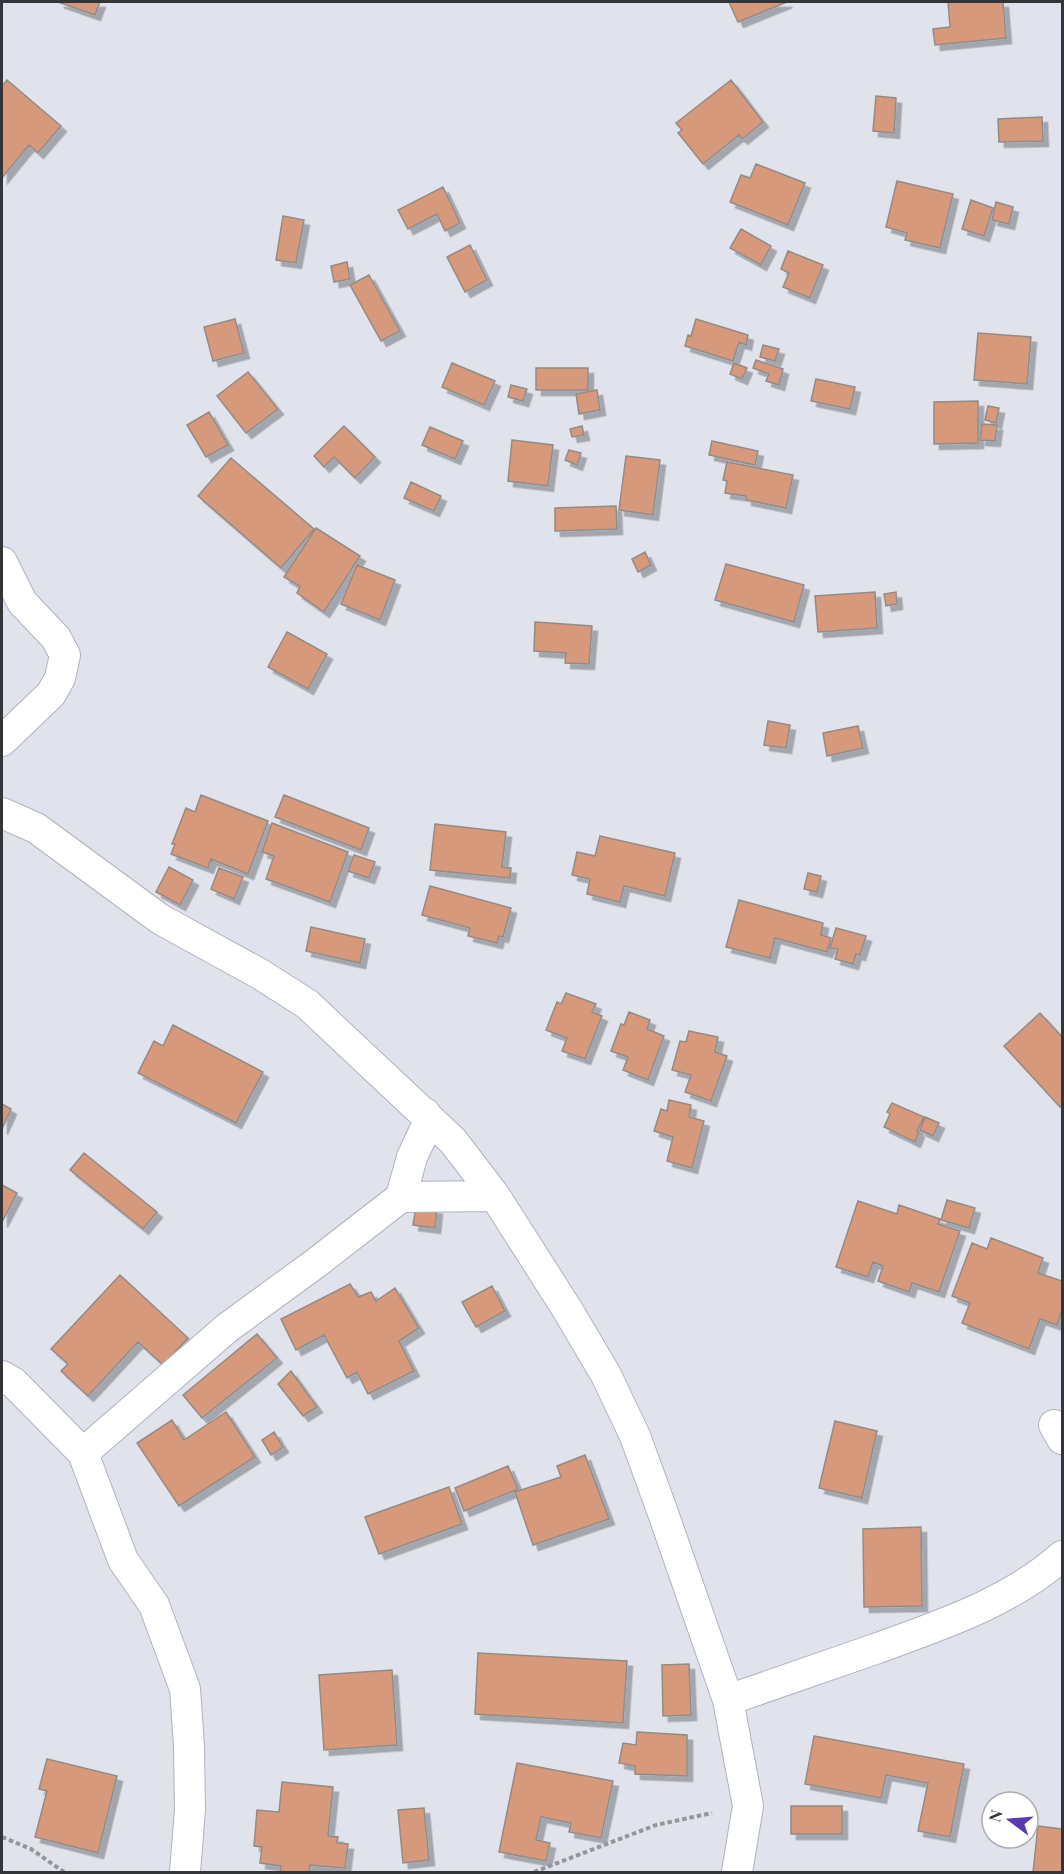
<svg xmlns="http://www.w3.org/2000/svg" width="1064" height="1874" font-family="'Playfair Display',serif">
<defs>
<filter id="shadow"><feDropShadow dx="5.5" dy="5.5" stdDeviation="0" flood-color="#0004"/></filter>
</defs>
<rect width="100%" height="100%" fill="#e0e3ec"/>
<path fill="#d6997c" stroke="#948b86" stroke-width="1.5" filter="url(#shadow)" d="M58 2H100L95 15Z
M729 2H787L738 22Z
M948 2H1003L1006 38 935 45 933 29 950 27Z
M7 80 61 126 38 153 29 145 2 178V86Z
M731 80 763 122 742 139 739 135 703 164 678 133 682 130 676 123Z
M876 96 896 98 894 133 873 131Z
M1042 117 1043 141 999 142 998 119Z
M756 164 805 183 788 225 730 202 741 175 750 178Z
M897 181 953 194 940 248 905 240 907 233 886 227Z
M443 187 460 223 445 231 437 214 408 229 398 210Z
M971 200 993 208 984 236 962 229Z
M996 202 1013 207 1009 224 992 220Z
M283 216 304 220 296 263 276 260Z
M741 229 771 246 761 265 730 248Z
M470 245 487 280 465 292 447 257Z
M788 251 823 265 810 298 783 287 789 273 781 269Z
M347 262 350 279 334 282 331 266Z
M369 275 400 331 381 341 350 285Z
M235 319 244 353 213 361 204 327Z
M696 319 748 335 746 345 739 342 733 361 685 346 688 335 691 336Z
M978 333 1031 337 1027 384 974 380Z
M763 345 779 349 775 361 760 357Z
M756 360 783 369 779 385 766 381 769 374 753 368Z
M452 363 495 381 484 405 442 387Z
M734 363 747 368 742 379 730 374Z
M536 368H588V390H536Z
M248 372 278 409 246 433 217 396Z
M816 379 855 387 850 409 811 401Z
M511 385 527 389 523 401 508 397Z
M597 390 600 410 579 414 576 394Z
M978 401V443L934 444V402Z
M988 406 999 408 996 423 985 420Z
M209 412 228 445 206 457 187 425Z
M982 424 997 425 995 441 980 440Z
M344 426 375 457 355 478 334 457 324 467 314 456Z
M582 426 584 435 572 437 570 429Z
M430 427 463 441 455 459 422 445Z
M512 440 553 445 548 486 508 481Z
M712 441 758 451 755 465 709 455Z
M569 450 581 453 577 465 565 460Z
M626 456 660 460 653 515 619 510Z
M231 458 314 529 281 568 198 496Z
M727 462 793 475 786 508 746 500V496L725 493 727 481 723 480Z
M411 482 441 496 434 511 404 498Z
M616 506 617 529 555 531V508Z
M316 528 360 556 324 612 297 593 300 586 284 577Z
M645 552 651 565 638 572 632 559Z
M726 564 804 585 794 622 715 600Z
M357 565 395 580 380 620 341 604Z
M875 592 877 628 818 632 815 596Z
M896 592 897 604 886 606 884 594Z
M535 622 592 626 589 664 565 663 566 653 534 651Z
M287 632 327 654 308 689 268 667Z
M768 721 790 725 786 748 764 745Z
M858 726 863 748 827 756 823 733Z
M201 795 268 821 248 874 211 859 208 868 171 854 175 844H172L186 808 195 812Z
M284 795 369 828 361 850 275 817Z
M272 823 348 852 330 902 266 879 274 856 262 852Z
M435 824 506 832 502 867 511 868 510 878 430 870Z
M600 836 675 853 665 896 624 886 620 902 587 894 590 879 572 875 577 852 595 856Z
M354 855 375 862 369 878 348 871Z
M169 867 193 880 180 905 156 892Z
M219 868 243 877 234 899 211 889Z
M808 873 821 876 817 892 804 889Z
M430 886 511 908 503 937 499 936 497 943 468 936 470 928 422 915Z
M739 900 823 923 821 935 831 938 827 952 775 938 770 958 726 947Z
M311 927 365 939 360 963 306 951Z
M836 928 866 936 860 955 856 954 853 964 835 959 838 949 830 948Z
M566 993 596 1004 592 1012 602 1016 585 1059 562 1051 567 1038 546 1030 557 1002 561 1004Z
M629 1012 650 1020 647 1029 664 1036 648 1080 623 1070 628 1057 611 1051 621 1024 624 1025Z
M1040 1013 1062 1037V1105L1060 1107 1004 1046Z
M173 1025 263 1072 236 1123 138 1073 154 1041 163 1046Z
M689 1031 718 1037 715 1052 727 1056 711 1101 685 1092 691 1075 672 1070 680 1041 686 1042Z
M669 1100 691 1105 689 1117 704 1121 692 1168 667 1161 673 1137 654 1131 661 1109 667 1111Z
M892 1103 924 1117 917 1131 919 1132 915 1142 884 1127 890 1114 887 1112Z
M2 1104 11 1109 2 1129Z
M925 1117 939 1123 933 1136 920 1130Z
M84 1153 157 1212 143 1229 70 1170Z
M2 1185 17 1193 2 1222Z
M947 1200 975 1208 969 1228 941 1220Z
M858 1201 897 1214 899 1205 940 1219 938 1224 960 1231 939 1292 912 1283 909 1292 878 1281 883 1266 873 1262 868 1277 836 1267Z
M416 1206 437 1209 435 1228 413 1225Z
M991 1238 1043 1258 1038 1273 1062 1281V1310L1057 1325 1040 1319 1029 1349 962 1323 970 1303 952 1296 972 1243 987 1249Z
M120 1275 188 1338 163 1365 138 1342 88 1396 61 1371 68 1364 51 1349Z
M350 1284 358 1297 371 1292 376 1301 395 1288 419 1328 399 1341 414 1371 368 1394 357 1372 347 1378 324 1335 296 1350 281 1319Z
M492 1286 505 1311 476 1327 462 1302Z
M257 1334 277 1358 202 1418 183 1395Z
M291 1371 317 1407 303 1416 278 1384Z
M226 1412 255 1457 179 1506 137 1443 172 1420 184 1440Z
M835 1421 877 1431 862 1498 819 1488Z
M274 1432 283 1447 271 1455 262 1440Z
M585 1455 609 1519 533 1545 515 1492 561 1477 557 1466Z
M508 1466 518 1489 464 1511 455 1488Z
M449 1487 462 1524 379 1554 365 1517Z
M921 1527 922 1606 864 1607 863 1529Z
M478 1653 627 1661 623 1723 475 1714Z
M689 1664 691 1715 663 1716 662 1665Z
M392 1670 397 1745 324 1750 319 1675Z
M637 1732 687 1735V1776L635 1774V1766L619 1763 623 1743 636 1745Z
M814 1736 964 1764 950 1837 918 1831 928 1783 886 1775 881 1798 805 1784Z
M47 1759 117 1776 98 1853 35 1837 47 1791 39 1789Z
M517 1763 613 1781 601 1838 569 1832 571 1823 541 1817 536 1840 550 1843 546 1861 499 1852Z
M282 1782 333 1787 328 1836 338 1837 337 1843 348 1844 345 1868 310 1865 309 1872H280L281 1866 260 1863 262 1847 254 1846 257 1810 279 1812Z
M791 1806H842V1834H791Z
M424 1808 429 1860 403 1863 398 1810Z
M1038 1826 1062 1829V1872H1033Z"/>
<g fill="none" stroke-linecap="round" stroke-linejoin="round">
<defs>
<path id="minor" d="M2 562 22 602 56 638 65 655 60 678 51 694 2 741
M2 813 36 828 160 919 260 974 307 1004 453 1141 495 1196 567 1309 606 1375 635 1436 663 1513 728 1700 748 1806 737 1872
M401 1197 412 1157 427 1125 425 1113
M2 1376 14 1383 83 1453 123 1560 154 1605 185 1689 189 1746 190 1810 185 1872
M1054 1425 1062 1439
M83 1453 227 1328 316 1263 401 1197 495 1196
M728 1700C777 1683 826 1666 875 1649 941 1625 1009 1603 1062 1556"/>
</defs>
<use href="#minor" stroke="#b0b3bc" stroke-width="32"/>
<path stroke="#93959c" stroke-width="4" stroke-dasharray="4.5 3" stroke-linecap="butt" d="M2 1837 31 1849 64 1872
M534 1872 656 1825 712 1813"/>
<use href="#minor" stroke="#fff" stroke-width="30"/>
</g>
<rect width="1064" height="1874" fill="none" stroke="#343539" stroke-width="6"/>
<g transform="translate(1010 1820) rotate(286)"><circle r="28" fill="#ffffff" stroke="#aeaeb0" stroke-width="1.5"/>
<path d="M0-4.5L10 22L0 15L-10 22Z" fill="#5b39b1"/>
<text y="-9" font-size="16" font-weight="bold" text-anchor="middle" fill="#343539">N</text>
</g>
</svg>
